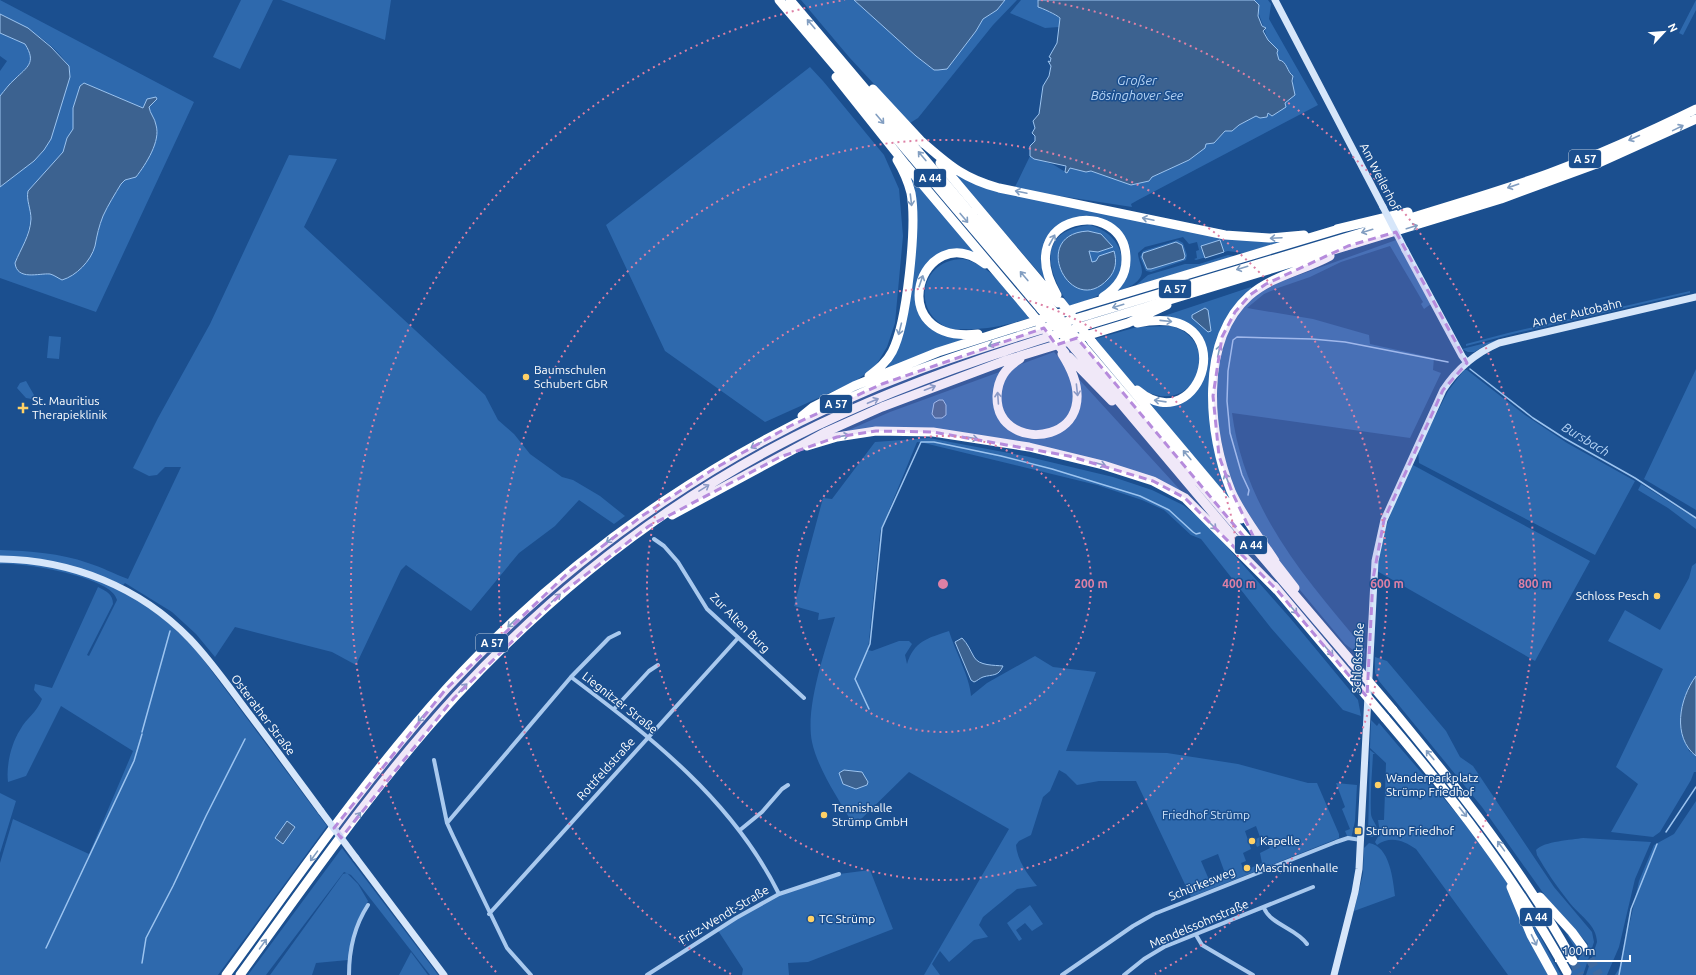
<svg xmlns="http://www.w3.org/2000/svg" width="1696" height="975" font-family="Ubuntu,sans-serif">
<rect width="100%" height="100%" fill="#1b4f8f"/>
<path fill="#2e69ad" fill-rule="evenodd" d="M0 0 194 102 96 312 0 278V187L34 161 44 150 70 77C70 74 70 68 68 65 53 42 24 26 0 14ZM84 83 143 108 157 99 149 107C150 115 156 120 157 128 159 146 142 164 133 178L125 180 121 184C115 194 108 205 103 216 98 227 98 238 94 249 88 262 76 276 62 280L52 274H25L21 272 17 259 25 244 31 219 28 191 63 152 67 138 73 129V108L80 86Z
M241 0H273L240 69 213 57Z
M281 0H391L385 40Z
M801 0H854L916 56 934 70 947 68 976 31 983 19 997 10 1005 0H1017L993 25 918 118 910 123 849 57Z
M1021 0H1038L1037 5 1060 18 1059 27 1045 28 1010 13Z
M1254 0H1268L1271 4 1269 19 1318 105 1138 200 1131 204 1132 207 1014 189 1030 156 1054 165 1067 173 1070 168 1086 172 1090 171 1115 178 1152 177 1189 160 1206 144 1214 143 1225 131H1232L1239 125 1256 116 1260 118 1267 117C1270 109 1279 109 1284 103 1289 98 1295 83 1293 77 1292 73 1283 63 1279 60L1277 53 1278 50 1268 40Z
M1696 0V10L1683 35 1679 33Z
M0 33 25 44C37 63 27 67 15 79 9 84 5 90 0 96V71L7 61 0 56Z
M810 67 823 81 884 155 899 189 903 236 895 323 887 347 875 367 854 382 765 422 665 351 606 225Z
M289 155 337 159 304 227 485 395 498 420 514 434 530 454 562 477 573 480 600 496 625 516 614 524 579 500 555 526 519 553 471 611 406 565 401 570 356 665 332 652 235 627 215 657 196 634 172 612 125 583 123 585C83 567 44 559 0 556V550C30 551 60 553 88 563 102 567 114 574 128 579L181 467H165L157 475 149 476 133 468 158 418 210 324Z
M954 173 1008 192 1285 241 1243 253 1228 251 1196 260 1194 259 1197 258 1196 251 1199 250 1197 242 1189 244 1183 237 1145 247 1138 253C1138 259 1142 266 1142 272 1141 283 1126 289 1117 291L1129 262 1108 223 1057 227 1043 270 1046 281Z
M909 174 975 252H967L934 259 918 306 953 336 966 338 887 368C917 326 908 225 909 174Z
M1090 225C1123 234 1135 270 1104 292 1094 299 1081 302 1069 306 1047 271 1035 231 1090 225Z
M1178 240 1183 243 1187 255 1186 260 1151 272 1146 271 1140 257 1143 251Z
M1396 240 1431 304 1424 309 1421 304 1423 302 1390 246 1341 262 1310 277 1278 288 1264 294 1247 308 1313 319 1369 335 1370 344 1434 358 1433 370 1441 373 1410 438 1232 413C1245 510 1304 577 1365 649L1364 661 1357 653 1345 644 1300 590 1248 516 1230 480 1218 432 1217 389 1219 365 1225 341 1233 320 1251 298 1277 283Z
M1228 255 1235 256 1135 286 1148 275 1185 264H1199Z
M963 259C993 265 1011 296 1030 318 1007 325 987 330 963 329 958 329 952 330 948 328 910 311 921 259 963 259Z
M1251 287 1252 290 1235 306 1211 388 1234 504 1147 402 1158 404 1198 388C1210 369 1211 355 1198 337 1195 333 1192 328 1188 325 1181 319 1170 318 1161 317Z
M1690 291V293L1517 333 1466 346V344L1508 333Z
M1171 326C1176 328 1183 330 1187 334 1219 360 1187 419 1138 387 1122 377 1107 353 1095 339L1137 327Z
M49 336 61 337 59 359 47 358Z
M1513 336 1486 345 1474 352H1468L1462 349Z
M1054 352 1183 493 1116 468 931 430 835 436 890 412Z
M1696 369V510L1644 479Z
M1464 370H1467L1525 415 1567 443 1635 481 1595 555 1419 463 1418 450 1448 391Z
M26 381 34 395 32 399 26 398 17 388 20 383Z
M929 438 1025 456 1113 477 1152 490 1183 505 1207 524 1291 619 1358 700 1361 716 1343 710 1271 628 1201 539 1191 535 1164 510 1142 500 1097 485 924 443 917 442 880 532 868 650 872 651 899 641H909L912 644 905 655 907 664C914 641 928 638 949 631 955 651 970 677 971 696L987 683 1035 656 1053 667 1096 672 1066 751 1167 753 1238 764 1308 783H1317L1339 834V838L1191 897 1136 781H1099L1077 785 1066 774 1059 770 1050 791 1043 797 1031 835 1019 841 1016 845C1017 860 1028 875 1037 886L1017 889 983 917 979 925 988 937 974 940 949 962 940 951 932 964 940 975H924L1009 829 909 772 854 826C840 801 818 770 812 742 805 707 825 651 835 617L818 620 819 613 794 606 823 498 832 499 875 442ZM868 782 867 785 856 789 843 784ZM1256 826 1260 837 1254 840 1257 847 1263 844 1262 840 1265 839 1270 848 1260 853 1262 863 1244 871 1241 863 1246 861 1243 853 1251 849 1245 831ZM1218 854 1226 876 1210 882 1201 861Z
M1413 465 1590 561 1535 661 1377 571 1380 544 1397 496Z
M1641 484 1696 519V529L1668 508 1638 490Z
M0 562C51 562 103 577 145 605 164 617 180 634 196 650L327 826 218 975H0V863L13 819 89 854 133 751 61 706 26 776 8 782C6 766 11 744 20 730 27 717 36 714 42 699L34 690 35 684 52 688 98 587C106 591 113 594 113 604L87 655 89 656 117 600C113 577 21 562 0 564Z
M1696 563V676L1684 701 1680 724 1689 751 1696 756V772H1694L1691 780 1660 832 1653 837 1611 832 1638 784 1616 767 1663 669 1608 641 1625 610 1660 630 1689 578 1692 566Z
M1375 657 1387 661 1446 731 1460 757 1473 766 1554 887 1592 932 1594 942 1583 975H1569L1580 956 1558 920 1584 951 1588 944 1546 897 1482 807 1379 681 1375 673Z
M1371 720 1377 726 1379 723C1423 776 1472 826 1508 884 1525 913 1536 945 1550 975H1508L1416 849C1404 841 1391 835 1377 845L1375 842 1380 833 1378 820H1384L1386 763 1370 748Z
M1370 750 1375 754H1373C1372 774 1370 794 1371 814 1371 821 1384 830 1372 837L1368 836Z
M1336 783 1357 785 1355 821 1351 839 1348 838 1345 831 1350 829 1342 809 1345 807Z
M0 793 16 801 0 853Z
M1696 801V975H1615L1620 967 1639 881 1654 845 1674 834Z
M1583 838 1651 842 1635 879 1619 947 1607 975H1586L1597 942C1597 925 1578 914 1569 902 1557 887 1546 871 1537 855L1536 850C1544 841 1572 840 1583 838Z
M1369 843C1390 846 1393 880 1395 896L1354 911 1363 874 1364 848Z
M342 848 430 964 438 975H430L359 884 351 875 344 872 266 975H248Z
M870 870 893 929 808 962 788 963 789 975H742L743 969 717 929 779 894 839 874Z
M347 873 358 884 368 901 355 932 348 960 316 963 312 975H270L343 874Z
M1030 905 1043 924 1032 931 1025 923 1016 930 1022 939 1019 941 1007 923Z
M1527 912 1561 975H1557L1540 944Z
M411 952 428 975H399Z"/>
<path fill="#3c6290" stroke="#9cc4f0" d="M854 0H1005L997 10 983 19 976 31 947 69 938 70H934L916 56Z
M1038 0H1254L1259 5 1258 16 1262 26 1266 28 1263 31 1268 40 1278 50 1277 53 1279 60C1287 61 1287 72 1293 76L1292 81 1295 95 1285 103 1286 107 1272 116 1268 113 1267 117 1260 118 1256 116 1239 125 1232 131H1225L1214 143 1206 144 1205 148 1189 160 1152 177 1149 181 1131 185 1091 171 1086 172 1070 168 1067 173 1065 172 1066 166 1034 159 1030 156V146L1035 141V136L1032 133 1035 128 1033 121 1039 114 1043 86 1049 76 1051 66 1048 61 1050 62 1051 58 1049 57 1057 43 1060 18C1057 15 1042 8 1038 7Z
M0 14 28 28 51 47 69 66 70 77 51 139 44 150 34 161 0 187V96C5 90 9 84 15 79 27 67 37 63 25 44L0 33Z
M84 83 143 108 147 99 156 97 157 99 149 107C150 114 155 118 156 125 161 141 146 164 136 177L125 180 121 184C115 194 108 205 103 216 99 226 97 235 95 246 91 261 76 276 62 280 58 278 54 275 50 274 39 273 17 281 15 263 21 248 30 236 31 219 31 209 26 200 28 191L63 152 67 138 73 129V108L80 86Z
M1088 231 1101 234 1113 247 1098 252 1089 251 1092 262 1096 261 1099 256 1114 251C1117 261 1116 271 1108 279 1071 320 1028 234 1088 231Z
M1220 240 1224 252 1205 258 1201 246Z
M1176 242 1182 245 1185 256 1184 259 1151 269H1147L1142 257 1143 253Z
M1205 308 1208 310 1211 331 1208 332 1192 318V315Z
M939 400H943L946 405V415L942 418H935L932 414 934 403Z
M962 638C968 644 970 650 974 657 979 666 994 665 1003 666 998 677 993 674 983 677 980 678 977 681 974 682L971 680 955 642Z
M1696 676V756C1672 737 1679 699 1696 676Z
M844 770 862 772 868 782 867 785 856 789 843 784 839 773Z
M287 821 295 827 283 844 275 838Z"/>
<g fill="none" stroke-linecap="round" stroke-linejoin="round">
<path stroke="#9cc4f0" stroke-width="1.5" d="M1470 369 1533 418 1564 438 1635 478 1696 518
M1248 495 1249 490 1242 475 1230 433 1227 401 1228 371 1233 340 1237 337 1312 339 1345 342 1448 362
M869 709 855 679 870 644 882 528 921 442H934L1001 456 1052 469 1140 496 1169 510 1193 532 1196 534 1200 533
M142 732 170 631
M1666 832 1696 787
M46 948 134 761 142 734
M142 963 146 938 173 886 206 816 245 739
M1619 975 1631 909 1657 844"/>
<path stroke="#3d69a0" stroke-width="9" stroke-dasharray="9 4.5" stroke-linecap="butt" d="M1583 947 1599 975
M1573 961 1580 975"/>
<path stroke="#a9c9ee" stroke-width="4" d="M654 539 664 546 678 562 707 609 804 698
M571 677 609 638 619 633
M614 709 649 671 658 665
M434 760 447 823 453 836 507 948 531 975
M447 823 571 677C652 738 733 801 779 894
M740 830 762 812 782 789 788 785
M1264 908C1271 925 1296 928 1307 944
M489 914 738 638
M1196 935 1202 945 1253 975
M349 975C349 951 355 925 368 905
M647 975 736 918 779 894 839 874
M1062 975 1133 926 1154 914 1336 842 1348 838 1361 840
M1124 975 1144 959 1164 947 1313 887"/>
<path stroke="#d6e6fa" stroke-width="7" d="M1275 0 1383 207
M1405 250 1462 356 1467 363
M0 559C72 560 140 587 190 639 211 661 229 687 247 711 272 744 296 777 321 811
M356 858 444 975
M1334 975 1355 892 1359 869 1375 561 1384 520 1443 390C1456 370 1476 353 1499 343L1696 297"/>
<path stroke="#fff" stroke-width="9" d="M779 0 1041 309
M790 0 1049 306
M836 77 906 165 1031 313
M873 89 924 144
M920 140C948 164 962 178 999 188L1225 235 1269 238 1304 235
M940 163 1058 303
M1337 229 1408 212
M1057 295C1009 212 1127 195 1126 260 1126 277 1117 288 1103 297
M1137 323C1247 300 1202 445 1137 390
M1074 329 1501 199 1599 163 1696 119
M978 334C879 345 921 215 985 264
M1092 342 1241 519
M1082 345 1352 662
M1075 349 1239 544
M1069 357 1112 401
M1020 359C1005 368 998 379 997 396 996 460 1119 443 1062 354
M869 376C878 369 887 362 892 352 907 324 917 225 911 193 908 181 903 170 897 160
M802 416 813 407 854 386 938 352 1086 305 1342 228
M807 446 837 437 876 431 933 432 1029 447 1103 465 1153 481 1185 498 1277 590
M672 515 826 432 882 407 1007 360 1128 323 1167 305
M1271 557 1295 588
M1275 561C1260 538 1242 516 1231 491 1208 434 1199 341 1249 296 1271 276 1305 270 1330 256
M1274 586 1348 674
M1393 710C1459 790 1523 870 1573 961
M1385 718C1453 798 1516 879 1567 972
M1511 887 1531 935 1553 975
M1540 897 1572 932 1583 947
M226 975C297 878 366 777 447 688 576 547 739 437 918 370 976 348 1036 331 1095 313 1193 283 1292 254 1391 224 1444 207 1498 192 1550 173 1600 154 1649 132 1696 109
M240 975C309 880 376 783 456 696 553 591 666 502 794 437 878 394 968 362 1058 334"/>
<path stroke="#d6e6fa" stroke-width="7" d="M1383 207 1405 250
M321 811 356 858"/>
<path stroke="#fff" stroke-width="9" d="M1061 302 1092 342
M1049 306 1082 345
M1041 309 1075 349
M1031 313 1065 353
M1352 662 1393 710
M1348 674 1385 718"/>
</g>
<defs><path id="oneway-shaft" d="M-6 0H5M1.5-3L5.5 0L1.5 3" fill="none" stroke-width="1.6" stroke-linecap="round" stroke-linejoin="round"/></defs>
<g stroke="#829ec1">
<use href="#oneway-shaft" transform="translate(811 24) rotate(-130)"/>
<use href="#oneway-shaft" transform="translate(880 119) rotate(50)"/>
<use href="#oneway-shaft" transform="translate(1678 128) rotate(-26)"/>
<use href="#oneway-shaft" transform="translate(1634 138) rotate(156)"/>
<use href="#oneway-shaft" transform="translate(922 156) rotate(-130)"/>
<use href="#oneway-shaft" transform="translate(1513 186) rotate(161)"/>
<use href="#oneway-shaft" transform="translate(1021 192) rotate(-168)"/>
<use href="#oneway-shaft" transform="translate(911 200) rotate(83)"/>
<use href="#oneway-shaft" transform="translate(964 218) rotate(50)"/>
<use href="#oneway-shaft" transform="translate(1148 219) rotate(-168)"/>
<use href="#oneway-shaft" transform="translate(1412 227) rotate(-17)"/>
<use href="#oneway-shaft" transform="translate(1367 231) rotate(163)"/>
<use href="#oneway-shaft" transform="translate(1276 238) rotate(177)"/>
<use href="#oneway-shaft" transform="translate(1052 240) rotate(-61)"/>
<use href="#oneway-shaft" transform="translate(1242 268) rotate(163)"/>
<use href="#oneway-shaft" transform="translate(1024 276) rotate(-130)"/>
<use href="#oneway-shaft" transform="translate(921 281) rotate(-71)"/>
<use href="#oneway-shaft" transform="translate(1118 306) rotate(163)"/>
<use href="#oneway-shaft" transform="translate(1166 321) rotate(6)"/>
<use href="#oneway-shaft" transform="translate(900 329) rotate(104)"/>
<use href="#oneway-shaft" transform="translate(994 344) rotate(162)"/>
<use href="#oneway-shaft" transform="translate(1219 351) rotate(-77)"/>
<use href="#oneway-shaft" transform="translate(930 388) rotate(-21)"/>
<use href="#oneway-shaft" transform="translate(1077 390) rotate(84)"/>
<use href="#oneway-shaft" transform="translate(998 398) rotate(-94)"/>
<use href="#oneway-shaft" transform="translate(873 401) rotate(-23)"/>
<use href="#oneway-shaft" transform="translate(1160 401) rotate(-172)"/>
<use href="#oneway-shaft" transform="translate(843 436) rotate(-10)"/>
<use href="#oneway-shaft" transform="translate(972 438) rotate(9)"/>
<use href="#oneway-shaft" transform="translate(756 445) rotate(151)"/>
<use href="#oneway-shaft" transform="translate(1187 455) rotate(-130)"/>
<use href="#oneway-shaft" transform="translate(1100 464) rotate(15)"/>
<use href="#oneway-shaft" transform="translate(1227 479) rotate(-111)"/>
<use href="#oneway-shaft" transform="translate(704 488) rotate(-32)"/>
<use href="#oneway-shaft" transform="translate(1212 525) rotate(45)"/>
<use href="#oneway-shaft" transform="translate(611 539) rotate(143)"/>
<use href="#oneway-shaft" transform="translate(556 598) rotate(-42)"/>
<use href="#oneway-shaft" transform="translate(1293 609) rotate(50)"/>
<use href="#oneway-shaft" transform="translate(512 623) rotate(136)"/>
<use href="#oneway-shaft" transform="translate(1329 651) rotate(50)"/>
<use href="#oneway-shaft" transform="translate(463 688) rotate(-47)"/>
<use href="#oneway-shaft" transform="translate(422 717) rotate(130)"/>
<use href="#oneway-shaft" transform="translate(1430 755) rotate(-130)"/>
<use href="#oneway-shaft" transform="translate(1463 812) rotate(52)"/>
<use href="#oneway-shaft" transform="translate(357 817) rotate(-52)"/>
<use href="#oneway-shaft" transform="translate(1501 846) rotate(-126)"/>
<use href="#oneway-shaft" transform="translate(314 856) rotate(126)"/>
<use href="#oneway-shaft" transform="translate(1534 940) rotate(64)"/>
<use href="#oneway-shaft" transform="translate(263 944) rotate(-54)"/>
</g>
<path fill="#b68bdc" fill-opacity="0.2" stroke="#b68bdc" stroke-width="3" stroke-dasharray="8 5" stroke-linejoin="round" d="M1396 232 1467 363 1443 390 1384 520 1373 579 1367 697 1277 590 1185 498 1153 481 1069 456 933 432 876 431 837 437 780 457 649 526 562 593 454 698 341 838 334 828 446 689 570 571 642 516 712 470 790 426 882 384 1044 328 1056 345 1077 338 1250 544 1255 540 1232 492 1219 456 1213 396 1222 337 1235 312 1250 295 1266 284 1348 246Z"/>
<g fill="none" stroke="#dd80a5" stroke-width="2" stroke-dasharray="2 4">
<circle cx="943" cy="584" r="148"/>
<circle cx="943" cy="584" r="296"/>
<path d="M731 974A444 444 0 1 1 1155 974"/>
<path d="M496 972A592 592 0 0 1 845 0M1041 0A592 592 0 0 1 1390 972"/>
</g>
<g fill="#ffd166" stroke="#1b4f8f" stroke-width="1.5">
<circle cx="526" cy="377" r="4"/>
<path d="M21 402h4v4h4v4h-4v4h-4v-4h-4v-4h4z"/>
<circle cx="1657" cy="596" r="4"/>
<circle cx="1378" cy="785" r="4"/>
<circle cx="824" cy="815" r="4"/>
<rect x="1354" y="827" width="8" height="8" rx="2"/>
<circle cx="1252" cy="841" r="4"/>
<circle cx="1247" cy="868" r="4"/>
<circle cx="811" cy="919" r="4"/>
</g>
<g text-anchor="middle" stroke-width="3" stroke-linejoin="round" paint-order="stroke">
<g fill="#1b4f8f" stroke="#bbcadd" stroke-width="1">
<rect x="1569" y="150" width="32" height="18" rx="3"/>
<rect x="914" y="169" width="32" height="18" rx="3"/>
<rect x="1159" y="280" width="32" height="18" rx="3"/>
<rect x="820" y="395" width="32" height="18" rx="3"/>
<rect x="1235" y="536" width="32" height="18" rx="3"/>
<rect x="476" y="634" width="32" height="18" rx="3"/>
<rect x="1520" y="908" width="32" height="18" rx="3"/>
</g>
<g font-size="11" font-weight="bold" fill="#fff">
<text x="1585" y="163">A 57</text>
<text x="930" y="182">A 44</text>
<text x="1175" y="293">A 57</text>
<text x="836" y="408">A 57</text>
<text x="1251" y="549">A 44</text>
<text x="492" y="647">A 57</text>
<text x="1536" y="921">A 44</text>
</g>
<g font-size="12" fill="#fff" stroke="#1b4f8f">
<text transform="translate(1380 177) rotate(63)" y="4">Am Weilerhof</text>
<text transform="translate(1577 313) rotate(-13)" y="4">An der Autobahn</text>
<text transform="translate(740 623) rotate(45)" y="4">Zur Alten Burg</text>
<text transform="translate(1358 658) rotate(-87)" y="4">Schloßstraße</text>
<text transform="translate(620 703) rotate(38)" y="4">Liegnitzer Straße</text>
<text transform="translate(263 715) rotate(53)" y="4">Osterather Straße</text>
<text transform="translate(606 769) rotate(-48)" y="4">Rottfeldstraße</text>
<text transform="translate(1202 884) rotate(-22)" y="4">Schürkesweg</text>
<text transform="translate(724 915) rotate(-31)" y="4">Fritz-Wendt-Straße</text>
<text transform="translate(1199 924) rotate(-23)" y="4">Mendelssohnstraße</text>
</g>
<g font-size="12" fill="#fff" stroke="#1b4f8f" text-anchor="start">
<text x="534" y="374">Baumschulen<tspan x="534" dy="14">Schubert GbR</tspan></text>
<text x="32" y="405">St. Mauritius<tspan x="32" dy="14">Therapieklinik</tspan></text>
<text x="1649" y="600" text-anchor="end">Schloss Pesch</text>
<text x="1386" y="782">Wanderparkplatz<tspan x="1386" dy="14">Strümp Friedhof</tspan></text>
<text x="832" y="812">Tennishalle<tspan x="832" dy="14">Strümp GmbH</tspan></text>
<text x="1366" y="835">Strümp Friedhof</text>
<text x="1260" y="845">Kapelle</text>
<text x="1255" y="872">Maschinenhalle</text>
<text x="819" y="923">TC Strümp</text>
</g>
<g font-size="12" fill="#cfe3fa" stroke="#1b4f8f">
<text x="1206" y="819">Friedhof Strümp</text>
</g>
<g font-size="13" font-style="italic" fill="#b5d3f5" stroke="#1b4f8f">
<text x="1137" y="85">Großer<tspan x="1137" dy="15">Bösinghover See</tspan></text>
<text transform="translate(1586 439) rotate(31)" y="5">Bursbach</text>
</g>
</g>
<circle cx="943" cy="584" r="6" fill="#dd80a5" stroke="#1b4f8f" stroke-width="2"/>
<g font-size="12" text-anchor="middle" font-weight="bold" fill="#dd80a5" stroke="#1b4f8f" stroke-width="3" stroke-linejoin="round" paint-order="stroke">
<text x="1091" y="588">200 m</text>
<text x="1239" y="588">400 m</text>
<text x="1387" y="588">600 m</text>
<text x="1535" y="588">800 m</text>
</g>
<g transform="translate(1664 32) rotate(64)" stroke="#1b4f8f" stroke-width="3" paint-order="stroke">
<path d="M0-3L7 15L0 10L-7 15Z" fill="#ffffff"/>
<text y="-6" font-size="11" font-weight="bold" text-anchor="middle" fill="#ffffff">N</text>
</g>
<path d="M1556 955v6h74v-6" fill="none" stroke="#ffffff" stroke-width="2"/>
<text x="1562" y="955" font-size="12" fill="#ffffff" stroke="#1b4f8f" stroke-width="3" paint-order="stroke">100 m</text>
</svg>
